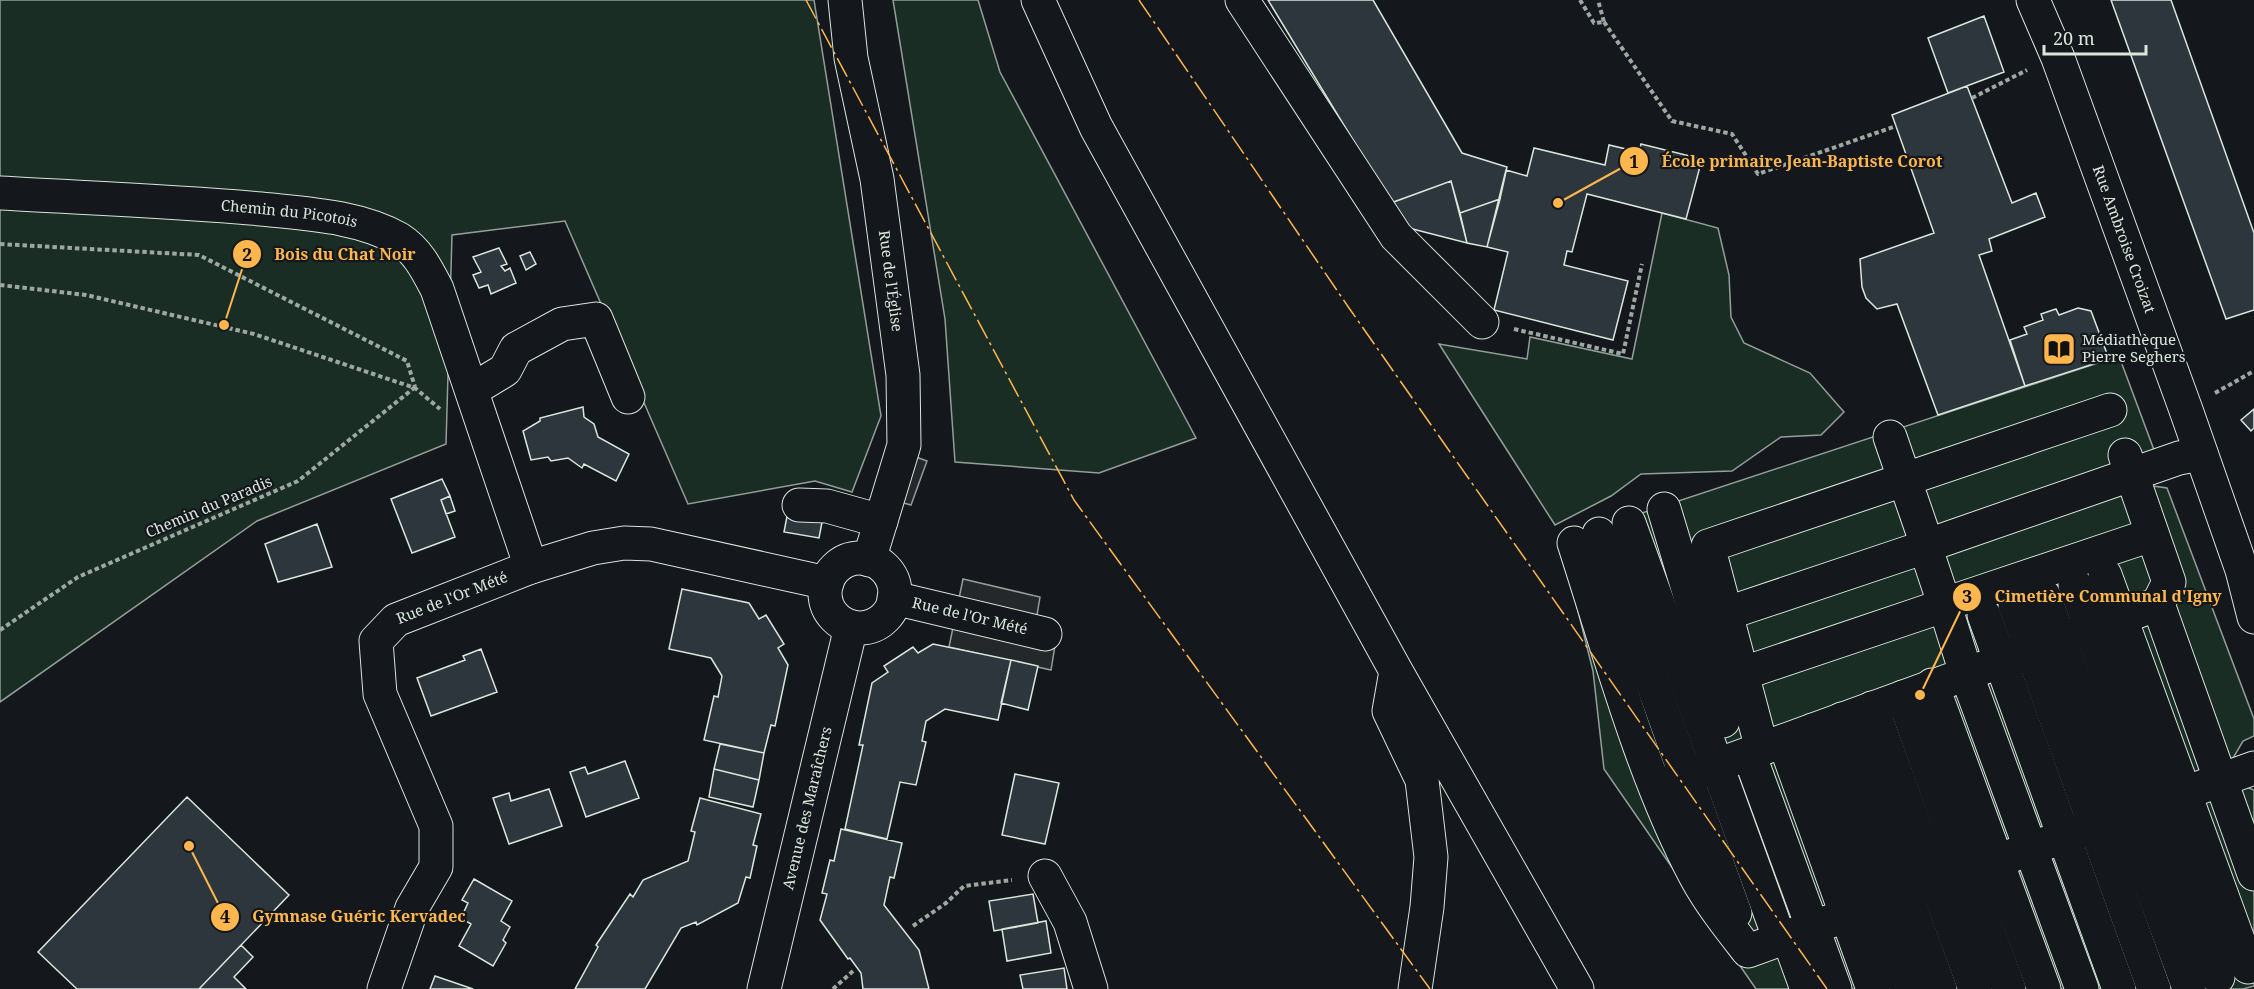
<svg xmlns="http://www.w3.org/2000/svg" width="2254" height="989" font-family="'Noto Serif',serif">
<rect width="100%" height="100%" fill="#14181c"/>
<path fill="#1a2d24" stroke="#939e99" stroke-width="1.5" d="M0 0H814L881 416 852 492 815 481 688 504 565 221 452 235 446 444 257 521 0 702Z
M893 0H978L1000 72 1196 438 1099 473 955 462 945 319Z
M1662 213 1718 228 1729 275 1731 317 1744 343 1810 373 1844 412 1821 435 1781 437 1732 471 1641 474 1611 496 1555 525 1439 344 1527 359 1530 337 1632 359Z
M2119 356 2154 450 2144 455 2153 486 2167 488 2254 719V736L2243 741 2233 758 2243 786 2254 790V986L2243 989H1756L1604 769 1593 671 1563 551 1566 538Z"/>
<path fill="#24282b" stroke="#939e99" stroke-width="1.5" d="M916 457 927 461 911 505 900 502Z
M963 579 1040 597 1036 621 1058 627 1051 670 949 647Z"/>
<path fill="#2c363c" stroke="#d8e6dc" stroke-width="1.5" d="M1268 0H1373L1462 153 1507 167 1500 199 1460 213 1451 181 1391 203Z
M2111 0H2171L2254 233V310L2226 319Z
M1984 16 2004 72 1948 93 1928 38Z
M1967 86 2012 203 2036 193 2045 217 1989 239 1992 251 1979 255 2025 386 1938 415 1897 304 1877 309 1866 298 1862 287 1860 259 1934 233 1892 115Z
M1641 144 1702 159 1686 219 1587 194 1572 252 1567 251 1564 265 1628 281 1613 340 1494 310 1508 252 1487 247 1506 170 1527 176 1534 148 1605 165 1609 145 1639 152Z
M1451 181 1467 243 1405 227 1391 203Z
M1500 199 1487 247 1467 243 1460 213Z
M499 248 507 264 501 266 505 271 510 268 516 283 491 294 488 285 479 288 473 275 481 272 473 257Z
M530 252 536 264 526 270 520 256Z
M2078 308 2091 311 2109 359 2025 386 2010 340 2027 334 2024 327 2043 320 2041 314 2056 309 2059 315Z
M583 407 584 417 594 424 598 437 629 454 616 481 584 464 582 468 568 458 551 461 548 457 531 460 523 431 540 421V418Z
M2254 409V428L2251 431 2241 420Z
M442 479 450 496 441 500 455 537 412 553 391 499Z
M450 496 455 511 446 514 441 500Z
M788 511 823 517 819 538 784 532Z
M317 524 332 567 278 582 265 544Z
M682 589 749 603 759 619 766 615 784 644 778 648 788 665 775 726 771 725 764 753 704 740 714 696 718 697 722 676 711 658 669 649Z
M933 644 1011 660 998 720 945 709 926 721 922 741 926 742 916 785 900 782 887 839 845 829 863 745H859L872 683 888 672 884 666 913 647 918 653Z
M481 649 497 692 431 716 417 678 465 660 463 656Z
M1011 660 1038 666 1028 710 1001 703Z
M720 744 764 753 759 780 714 769Z
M625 761 639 798 586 817 570 772 585 767 588 774Z
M714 769 759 780 753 807 709 797Z
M1015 774 1059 783 1045 844 1002 835Z
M549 789 562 826 509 844 493 798 509 793 511 801Z
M187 797 289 895 199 989H77L38 952Z
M700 798 761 814 753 845 757 846 750 878 746 877 738 903 697 925 696 922 681 928 645 989H575L598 947 596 945 630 894 633 897 643 880 688 861 695 832 691 831Z
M841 829 902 843 894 878 890 877 884 905 919 950 929 989H863L861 973 850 958 848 959 820 920 827 894 822 893 830 860 834 861Z
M474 879 512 901 501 921 510 927 503 940 506 943 493 966 459 946 471 924 461 918 468 903 462 900Z
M1033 894 1038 923 994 931 989 901Z
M1046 921 1051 953 1007 961 1002 929Z
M241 945 253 957 234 977 246 989H199Z
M1064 968 1067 989H1023L1020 975Z
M435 976 473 989H430Z"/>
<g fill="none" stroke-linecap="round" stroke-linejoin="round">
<defs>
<g id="minor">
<path id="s1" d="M845 0 851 58 877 179 903 375 904 445 869 560"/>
<path d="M1242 0 1396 236 1482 322"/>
<path id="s2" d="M2033 0 2058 58 2186 410 2242 570 2254 617"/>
<path id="s3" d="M0 193C87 198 174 201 261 209 307 214 358 216 399 239 418 251 427 270 437 289L531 567"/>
<path d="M472 390 505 370 516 349 562 324 596 319 628 397"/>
<path d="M1890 437 1924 536"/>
<path d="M2125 455 2169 582 2158 604 2254 874"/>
<path d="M799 505 827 506 881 521"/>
<path d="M1664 509 1695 612 1714 695 1723 721"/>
<path d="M1629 523 1780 940"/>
<path d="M1599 534 1735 913"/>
<path d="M1937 542 2179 458 2201 454"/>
<path d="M1574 543C1609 651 1643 778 1696 877 1710 903 1730 928 1748 951L2254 768"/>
<path d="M1929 558 1940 591"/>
<circle cx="860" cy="593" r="35"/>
<path d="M2105 575 2248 967"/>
<path d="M2075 585 2218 977"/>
<path d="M2044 596 2189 988"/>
<path id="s4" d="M894 598 1045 634"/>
<path d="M1960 599 2151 535"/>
<path d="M2015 605 2154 989"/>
<path d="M1725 614 1916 550"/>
<path d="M1984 615 2119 989"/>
<path d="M1949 619 1966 673 2082 989"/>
<path d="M1741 674 1931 610"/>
<path d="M1932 685 2044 989"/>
<path d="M1903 697 2009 989"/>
<path d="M1872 708 1975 989"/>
<path d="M1842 719 1940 989"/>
<path d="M1813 730 1907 989"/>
<path d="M1784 741 1873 989"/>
<path d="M1762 749 1708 546 2110 410"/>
<path d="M1749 754 1835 989"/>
<path d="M1657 787 2158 604"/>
<path d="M1045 876 1070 922 1091 989"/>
<path d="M1788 937 1807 989"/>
<path id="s5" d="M384 989 412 908 436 867V826L380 694 376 641 396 620 531 567 593 548 624 543 651 544 827 583"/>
<path id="s6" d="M764 989 851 627"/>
</g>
<path id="major" d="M1038 0 1096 127 1396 671 1577 989
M1396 671 1389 711 1422 780 1431 857 1427 907 1415 989"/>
</defs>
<use href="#minor" stroke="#d8e6dc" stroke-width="35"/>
<use href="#major" stroke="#d8e6dc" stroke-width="35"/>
<path stroke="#9da8a2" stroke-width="4" stroke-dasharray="4.5 3" stroke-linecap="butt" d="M1580 0 1594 23 1604 22 1598 0
M1604 22 1672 121 1732 134 1758 174 1896 126
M1972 98 2027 70
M0 244 199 255 407 361 415 387
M0 285 86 295 254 334 415 388 440 409
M1514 329 1623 354 1642 264
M2215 393 2254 371
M0 630 78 577 298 481 414 388
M913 926 946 903 964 886 1012 880
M833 989 853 971"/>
<use href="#minor" stroke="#14181c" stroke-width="33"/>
<use href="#major" stroke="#14181c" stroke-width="33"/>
<path stroke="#ffb74d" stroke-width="1.5" stroke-dasharray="21 4.5 3 4.5" stroke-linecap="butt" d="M806 0 1074 500 1430 989
M1139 0 1349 308 1827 989"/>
</g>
<defs>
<symbol id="library-square" viewBox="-11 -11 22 22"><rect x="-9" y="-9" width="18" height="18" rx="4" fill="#ffb74d" stroke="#14181c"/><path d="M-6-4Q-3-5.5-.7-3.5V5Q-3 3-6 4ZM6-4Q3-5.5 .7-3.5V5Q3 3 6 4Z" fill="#111"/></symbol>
</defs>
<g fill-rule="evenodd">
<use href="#library-square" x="2040" y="330" width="38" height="38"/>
</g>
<g text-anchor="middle" stroke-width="4.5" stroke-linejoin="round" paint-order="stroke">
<g font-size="15" fill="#d8e6dc" stroke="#14181c">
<text dy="5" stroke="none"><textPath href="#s3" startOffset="290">Chemin du Picotois</textPath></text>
<text dy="5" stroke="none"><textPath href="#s2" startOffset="256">Rue Ambroise Croizat</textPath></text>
<text dy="5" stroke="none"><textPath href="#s1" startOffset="285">Rue de l'Église</textPath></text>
<text transform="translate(209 507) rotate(-23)" y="5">Chemin du Paradis</text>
<text dy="5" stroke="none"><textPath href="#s5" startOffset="460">Rue de l'Or Mété</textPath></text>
<text dy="5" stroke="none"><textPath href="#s4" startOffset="78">Rue de l'Or Mété</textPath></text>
<text dy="5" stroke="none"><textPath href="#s6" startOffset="186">Avenue des Maraîchers</textPath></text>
</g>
<g font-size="15" fill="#d8e6dc" stroke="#14181c" text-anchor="start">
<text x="2082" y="345">Médiathèque<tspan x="2082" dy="17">Pierre Seghers</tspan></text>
</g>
</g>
<path fill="none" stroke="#ffb74d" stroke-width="2" d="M1558 203L1634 161M224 325L247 254M1920 695L1967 597M189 846L225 917"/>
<g fill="#ffb74d" stroke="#14181c" stroke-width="2">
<circle cx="1558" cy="203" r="6"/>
<circle cx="224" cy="325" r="6"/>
<circle cx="1920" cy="695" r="6"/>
<circle cx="189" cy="846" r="6"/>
<circle cx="1634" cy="161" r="15"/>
<circle cx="247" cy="254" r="15"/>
<circle cx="1967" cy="597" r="15"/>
<circle cx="225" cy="917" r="15"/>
</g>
<g font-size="18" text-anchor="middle" font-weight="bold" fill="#111">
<text x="1634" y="168">1</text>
<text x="247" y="261">2</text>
<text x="1967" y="603">3</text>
<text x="225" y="923">4</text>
</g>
<g font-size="16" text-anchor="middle" font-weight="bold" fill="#ffb74d" stroke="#14181c" stroke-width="4.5" stroke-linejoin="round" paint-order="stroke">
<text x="1802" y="167">École primaire Jean-Baptiste Corot</text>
<text x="345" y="260">Bois du Chat Noir</text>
<text x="2108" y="602">Cimetière Communal d'Igny</text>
<text x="359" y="922">Gymnase Guéric Kervadec</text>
</g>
<path d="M2044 45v9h102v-9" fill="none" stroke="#d8e6dc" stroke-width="3"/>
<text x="2053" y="45" font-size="18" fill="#d8e6dc" stroke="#14181c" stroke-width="4.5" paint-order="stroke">20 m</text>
</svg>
